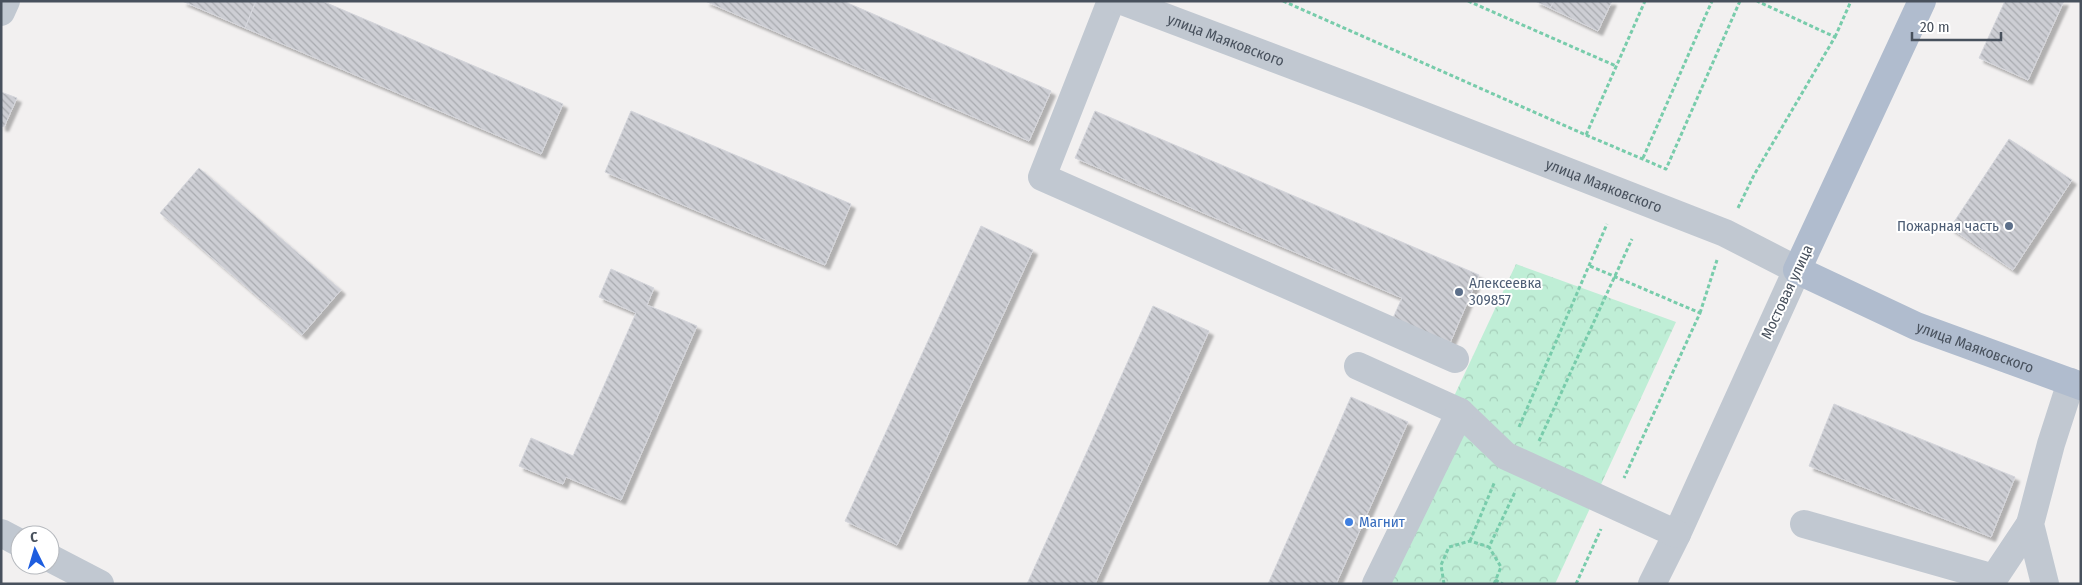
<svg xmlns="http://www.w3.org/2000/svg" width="2082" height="585" font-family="'Fira Sans Condensed',sans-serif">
<defs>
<pattern id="park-crowns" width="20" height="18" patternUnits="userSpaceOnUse" patternTransform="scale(1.25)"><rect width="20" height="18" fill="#bfeed6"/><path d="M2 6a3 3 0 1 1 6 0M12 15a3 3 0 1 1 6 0" fill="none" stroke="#a6ceba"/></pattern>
<pattern id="building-back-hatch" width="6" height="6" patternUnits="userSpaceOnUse" patternTransform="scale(1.25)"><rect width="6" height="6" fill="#cdced4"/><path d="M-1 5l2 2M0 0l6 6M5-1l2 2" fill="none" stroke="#a8aaaf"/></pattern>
<filter id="shadow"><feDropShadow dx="4.5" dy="4.5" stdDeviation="1" flood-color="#0004"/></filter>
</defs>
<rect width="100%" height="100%" fill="#f2f0f0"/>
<path fill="url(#park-crowns)" d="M1516 264 1676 322 1555 584H1366Z"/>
<path fill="url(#building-back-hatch)" stroke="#d4d5db" filter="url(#shadow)" d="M182 1H256L245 28Z
M256 1H322L563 104 541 154 245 28Z
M705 1H843L1051 91 1029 141Z
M1535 1H1554L1550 8Z
M1554 1H1612L1598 31 1550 8Z
M2005 1H2064L2028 80 1979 58Z
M1 92 17 98 4 127 1 126Z
M631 111 851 204 825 265 605 172Z
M1095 111 1479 275 1450 343 1393 318 1402 298 1075 158Z
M2009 139 2072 180 2013 270 1950 228Z
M199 168 341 290 302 335 160 213Z
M981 226 1033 250 897 545 845 521Z
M611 269 654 288 647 305 697 326 621 500 566 477 563 484 519 466 531 438 573 456 636 313 599 297Z
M1153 306 1209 331 1095 584H1027Z
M1351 397 1408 422 1336 584H1268Z
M1834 404 2015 477 1991 537 1809 466Z"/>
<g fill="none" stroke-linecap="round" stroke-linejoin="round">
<path stroke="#78ccab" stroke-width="3" stroke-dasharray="4 2.5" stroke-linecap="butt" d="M1283 1 1586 135 1645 1
M1468 1 1616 66
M1835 37 1851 1
M1586 135 1666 169 1740 1
M1643 158 1712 1
M1738 208 1754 175 1835 37 1757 1
M1590 266 1700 313 1624 478
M1700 313 1717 260
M1519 427 1607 224
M1539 441 1632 239
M1470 541 1495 481
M1495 580 1503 584
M1444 584 1441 565 1449 547 1470 541 1489 547
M1494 584 1501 567 1489 547 1515 492
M1576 584 1601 529"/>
<g stroke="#c1c8d1" stroke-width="28">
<path d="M1111 1 1042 177 1455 359"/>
<path id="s1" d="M1122 1 1366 93 1725 233 1797 270 1677 534 1652 584"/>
<path d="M1 12 6 1"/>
<path d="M1358 366 1460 412 1506 456 1677 534"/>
<path d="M1804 524 1994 578 2030 524"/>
<path d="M1 533 20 543"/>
<path d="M50 558 100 584"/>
<path d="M1376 584 1460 412"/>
<path d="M2045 584 2030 524 2051 444 2071 382"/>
</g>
<path stroke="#b0bcce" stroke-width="28" id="s2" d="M1922 1 1797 270 1916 326 2081 386"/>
</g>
<g fill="#5c6f8a" stroke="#fff" stroke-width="2">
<circle cx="2009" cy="226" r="5"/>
<circle cx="1459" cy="292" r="5"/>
</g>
<circle fill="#3f7fe0" stroke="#fff" stroke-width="2" cx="1349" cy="522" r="5"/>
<g text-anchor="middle" stroke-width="4" stroke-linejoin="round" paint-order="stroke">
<g font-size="15" fill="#48515d" stroke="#fff">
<text dy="5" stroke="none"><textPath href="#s1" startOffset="111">улица Маяковского</textPath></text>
<text dy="5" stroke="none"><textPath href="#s1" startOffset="516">улица Маяковского</textPath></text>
<text transform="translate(1787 292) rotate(-65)" y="5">Мостовая улица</text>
<text dy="5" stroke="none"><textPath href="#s2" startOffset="491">улица Маяковского</textPath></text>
</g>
<g font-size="15" fill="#4e5e75" stroke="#fff" text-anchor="end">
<text x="1999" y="231">Пожарная часть</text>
<text x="1469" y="288" text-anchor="start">Алексеевка<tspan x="1469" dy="17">309857</tspan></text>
</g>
<g font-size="15" fill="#366cbe" stroke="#fff" text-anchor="start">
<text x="1359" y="527">Магнит</text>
</g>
</g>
<rect width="2082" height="585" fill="none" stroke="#48515d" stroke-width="5"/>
<g transform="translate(35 550) rotate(355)"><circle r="24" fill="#ffffff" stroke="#b6b9be"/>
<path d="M0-4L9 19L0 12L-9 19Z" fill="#1d5ddf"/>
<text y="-8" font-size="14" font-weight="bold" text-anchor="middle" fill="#48515d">С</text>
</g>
<path d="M1912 32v8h89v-8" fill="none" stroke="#48515d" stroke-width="2.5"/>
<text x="1920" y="32" font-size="15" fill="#48515d" stroke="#ffffff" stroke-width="4" paint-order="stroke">20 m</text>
</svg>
